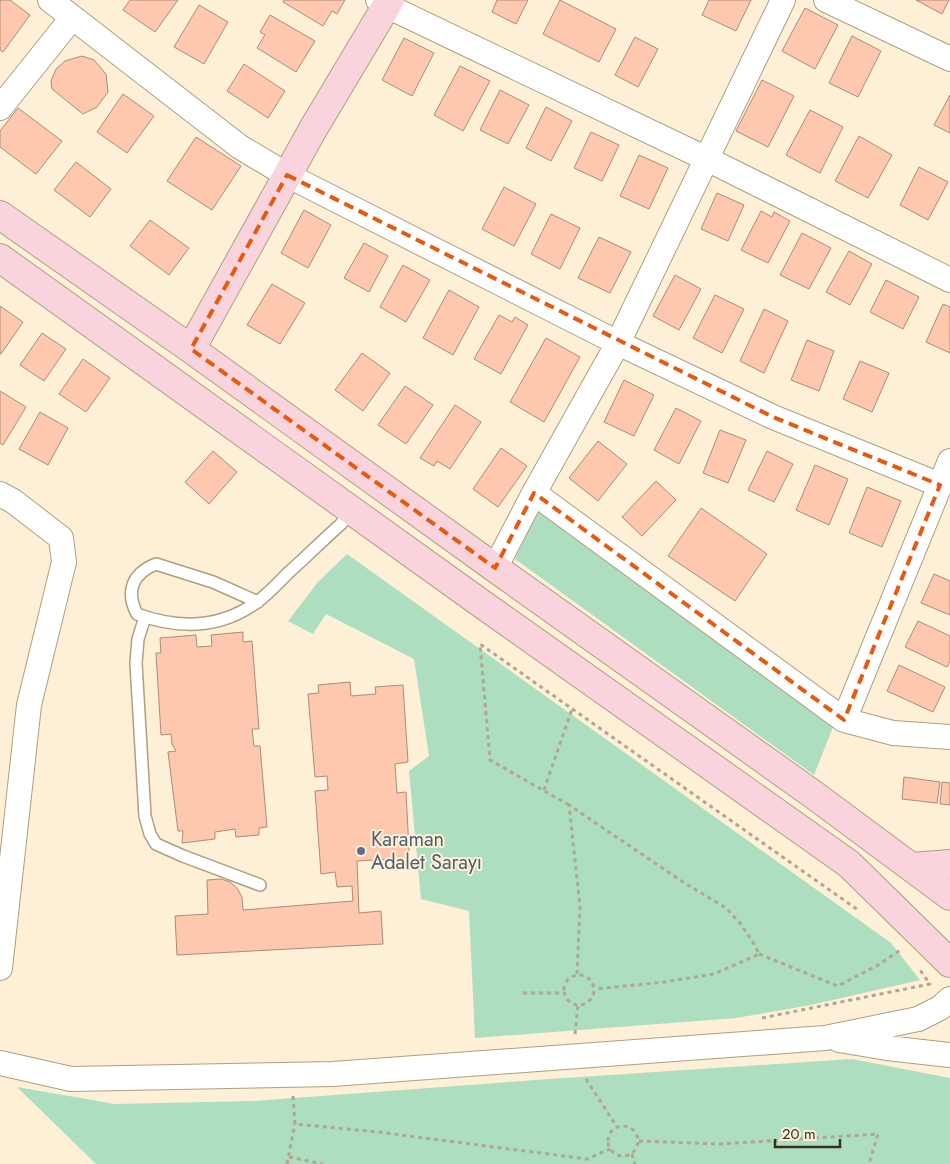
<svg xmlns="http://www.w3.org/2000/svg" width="950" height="1164" font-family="Jost,sans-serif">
<rect width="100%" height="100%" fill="#fdf0d6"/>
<path fill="#acdebf" d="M540 506 833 727 814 775 515 559Z
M347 554 891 943 920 980 811 1005 736 1018 475 1038 469 911 421 899 409 771 429 756 414 659 326 614 313 634 288 621 318 582Z
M852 1059 950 1078V1164H96L17 1087 115 1104 253 1101 550 1079Z"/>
<path fill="#fec8ae" stroke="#ac8b7b" d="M0 0H10L30 15 3 52 0 50Z
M130 0H178L155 32 123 10Z
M284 0H345L337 14 332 11 323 26 283 2Z
M497 0H528L516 24 492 12Z
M560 0 616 29 599 62 543 34Z
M709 0H751L736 31 702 15Z
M916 0H949L942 14Z
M199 5 228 22 204 64 174 47Z
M805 8 838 25 815 69 782 51Z
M270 15 315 41 296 72 257 48 265 35 260 32Z
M852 36 881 51 858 97 829 83Z
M635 37 658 49 638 87 615 75Z
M404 38 434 53 412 96 382 80Z
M82 56 94 60 106 74 108 92 97 107 83 114 52 89 51 81 56 69 65 61Z
M244 64 285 91 268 118 227 91Z
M460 66 490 81 463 131 434 115Z
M762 80 794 96 768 147 736 131Z
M500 90 529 105 508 144 480 130Z
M123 94 154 116 127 153 97 132Z
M950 95V133L934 125Z
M546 107 572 121 551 161 526 148Z
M18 108 62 141 36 174 0 147V131Z
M810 110 843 127 820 173 786 155Z
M591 132 619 145 602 181 574 168Z
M859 136 892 155 868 198 835 181Z
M196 137 241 166 212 210 167 181Z
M639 155 668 168 649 209 620 196Z
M76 162 111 189 90 217 54 190Z
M919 167 948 182 928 220 900 205Z
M504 187 536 204 514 246 482 229Z
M717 193 744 205 728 241 701 229Z
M304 210 331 225 308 268 281 253Z
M761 211 772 217 774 212 790 221 768 263 741 250Z
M551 214 580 228 560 269 531 254Z
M150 220 189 248 169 275 130 246Z
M802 233 831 248 809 289 780 275Z
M599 237 631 252 610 293 578 278Z
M364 243 388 256 369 292 344 278Z
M849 251 872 264 850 305 826 292Z
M403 265 430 280 406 322 380 307Z
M675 275 701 289 679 330 653 316Z
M886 280 919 297 903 329 870 312Z
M272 284 305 303 280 344 247 325Z
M449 290 479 307 453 355 423 338Z
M715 295 744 309 722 353 693 338Z
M943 304 950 307V353L926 342Z
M0 306 23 322 1 354H0Z
M764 309 788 321 764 373 740 361Z
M499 315 512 322 515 317 528 325 501 374 474 359Z
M42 333 66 349 44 381 20 365Z
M546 338 580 357 544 422 510 402Z
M807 340 834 351 819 391 791 380Z
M362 353 390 373 363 411 335 390Z
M83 359 110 378 86 412 59 394Z
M860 361 889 373 872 412 843 399Z
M624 380 654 395 634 436 604 422Z
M405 386 433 405 406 444 378 425Z
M0 391 26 407 3 445 0 443Z
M455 405 481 422 450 469 437 461 434 466 420 458Z
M676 408 701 421 679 464 654 450Z
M40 412 68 428 48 465 19 449Z
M720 430 746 440 728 483 703 473Z
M598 441 627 464 598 501 569 478Z
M501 448 527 466 498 507 473 489Z
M213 451 237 472 209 504 185 482Z
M767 451 793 464 774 502 748 490Z
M815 465 848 479 829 525 796 510Z
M656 481 676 500 642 536 622 517Z
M867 487 901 501 882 547 849 533Z
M701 508 767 554 735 601 668 556Z
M934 574 950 581V615L921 603Z
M918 621 950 636V661L947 667 905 647Z
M243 632V642L252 641 259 729H252L254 746H260L267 827 259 828V835L236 837 235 829 215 832V839L182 843 183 831H178L168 752 176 751 172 744 171 734 161 735 156 653H161L160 638 196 635 197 647 212 646 211 635Z
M899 665 945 687 933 712 887 691Z
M350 682 351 696 376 694 375 687 403 685 408 762 395 764 397 793 406 792 410 869 395 870V859L357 861 359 913 381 911 383 944 177 955 175 916 208 914 207 880 221 879 230 882 237 888 242 897 243 910 353 901 352 886 337 887 335 872 321 874 315 791 328 790 327 776 315 777 308 694 319 693 318 685Z
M904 777 940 782 937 803 902 799Z
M942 782 950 783V805L940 804Z"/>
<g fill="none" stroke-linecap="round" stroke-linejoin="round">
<defs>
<path id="lane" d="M258 602 213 582 156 564C133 573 125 591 137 614 178 629 220 629 257 602 268 594 278 583 288 573 306 557 323 540 341 524L351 510
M145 617 138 639 136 663 145 816 150 834 156 844 183 856 260 885"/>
<path id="street" d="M50 0 240 147 287 175 618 343 773 417 940 485
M378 0 387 6 707 159 950 280
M826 0 950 59
M0 108 72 18
M534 493 844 720 893 733 950 737
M0 494 13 501 61 538 64 562 29 705 0 968
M495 568 534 493 618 343 783 0
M844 720 950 461
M839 1040 887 1048 950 1055
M0 1063 71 1079 333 1074 825 1038 918 1019 940 1008 950 999"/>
<path id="secondary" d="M0 215 191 349 495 568 814 795 950 896
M0 258 475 599 849 864 950 963
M191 349 313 129 390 0
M912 867 950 864"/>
</defs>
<use href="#lane" stroke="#af9f80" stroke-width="14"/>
<use href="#street" stroke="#af9f80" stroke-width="26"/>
<use href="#secondary" stroke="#af9f80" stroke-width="30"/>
<path stroke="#b0a691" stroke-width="3" stroke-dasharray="4 4" stroke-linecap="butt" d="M544 790 572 709
M569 805 490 760 480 644 858 910
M759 954 838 986 878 965 902 949
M577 974 580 906 569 805 683 882 726 908 740 923 754 944 759 954 714 974 665 982 595 989
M564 990a15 15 0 1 1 30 0a15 15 0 1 1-30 0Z
M523 993H564
M762 1018 930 984 920 970
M575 1034 578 1005
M586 1079 617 1127
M293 1096 295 1124 378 1132 587 1159 610 1149
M608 1141a15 15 0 1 1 30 0a15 15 0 1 1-30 0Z
M639 1141 718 1144 878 1134 869 1164
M632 1154 635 1164
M289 1157 323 1164
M287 1164 295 1124"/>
<use href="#lane" stroke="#fff" stroke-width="11"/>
<use href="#street" stroke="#fff" stroke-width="24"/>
<use href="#secondary" stroke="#f9d4dd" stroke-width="28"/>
</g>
<path fill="none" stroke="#e8590c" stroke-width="4" stroke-dasharray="10 6" stroke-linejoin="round" d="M287 175 773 417 940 485 844 720 534 493 495 568 191 349Z"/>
<circle fill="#5c6f8a" stroke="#fdf0d6" stroke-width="2" cx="361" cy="851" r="5"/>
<g text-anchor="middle" stroke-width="4" stroke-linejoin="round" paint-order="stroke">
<g font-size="20" fill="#4e5e75" stroke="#fdf0d6" text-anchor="start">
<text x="371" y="846">Karaman<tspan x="371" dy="23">Adalet Sarayı</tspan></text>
</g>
</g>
<path d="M775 1139v8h65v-8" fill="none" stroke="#362f23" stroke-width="2.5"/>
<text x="782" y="1139" font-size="15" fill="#362f23" stroke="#fdf0d6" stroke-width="4" paint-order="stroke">20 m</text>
</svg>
